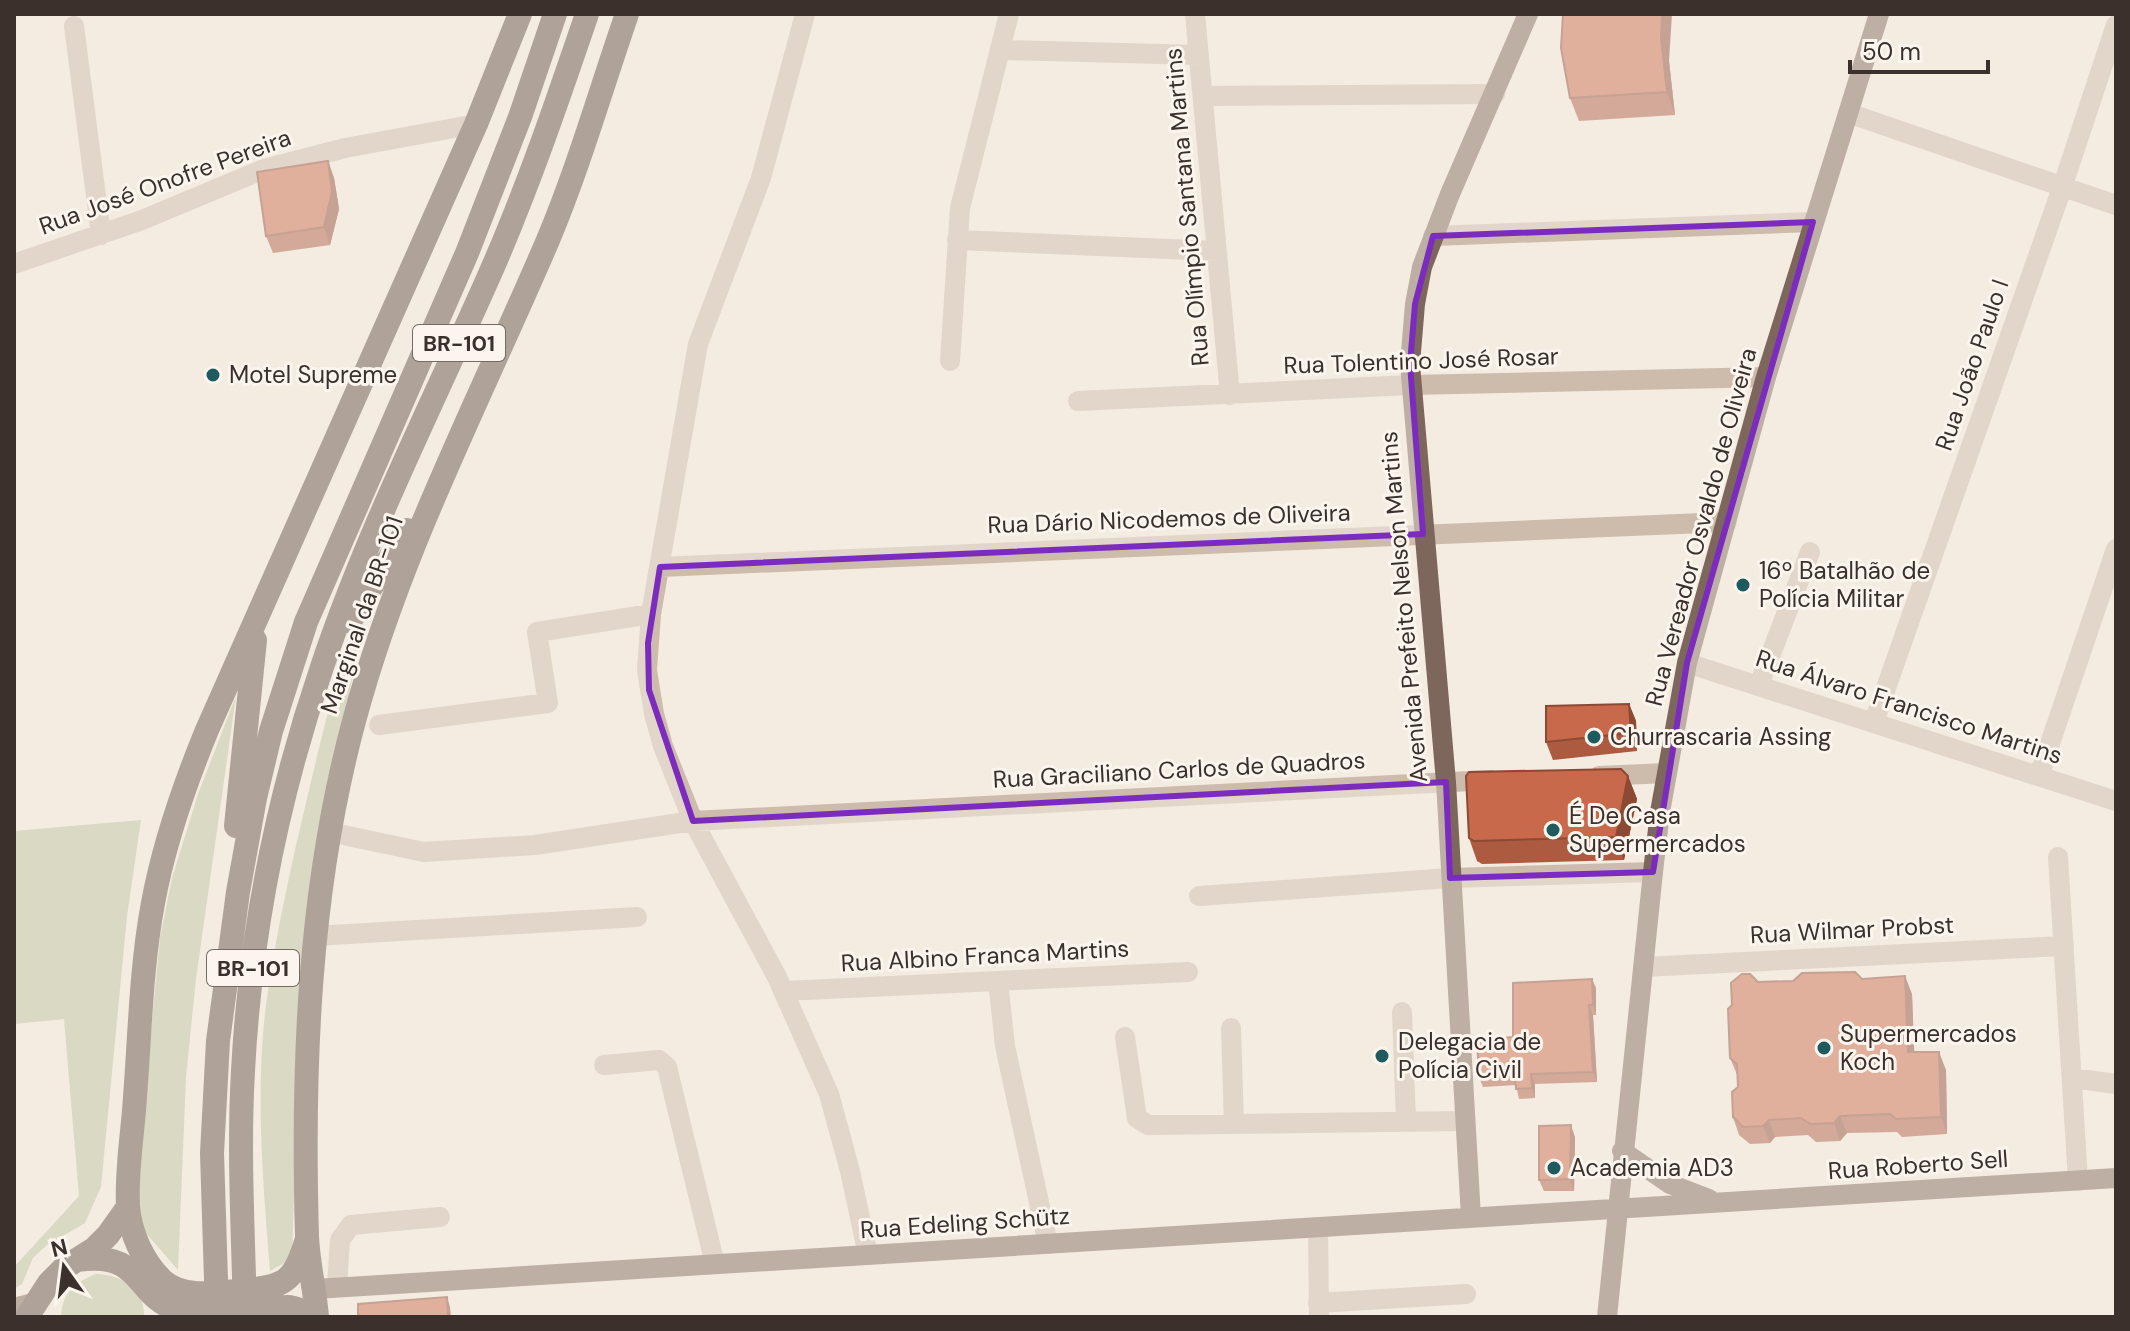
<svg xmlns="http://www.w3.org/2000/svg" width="2130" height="1331" font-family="'DM Sans',sans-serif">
<rect width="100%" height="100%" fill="#f4ebe1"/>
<path fill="#b8c4a0" d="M367 605 308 899 297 1105 292 1259 270 1271C263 1183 255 1093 266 1005 276 933 292 861 309 790 324 728 338 663 367 605Z
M236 696 196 979 186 1077 178 1270 145 1232 134 1209 160 938 172 878 198 794Z
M141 820 127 916 101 1187 85 1223 47 1245 33 1258 22 1284 14 1289V1267L79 1196 64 1019 14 1024V831Z
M96 1274C122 1275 145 1288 144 1317H61C62 1293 75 1282 96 1274Z"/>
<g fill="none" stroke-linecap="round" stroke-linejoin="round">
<path stroke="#cdbbac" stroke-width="20" d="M805 14 761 178 698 344 651 614 647 670 654 714 663 746 693 821 777 977 829 1094 850 1171 868 1255
M1195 14 1230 395
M74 26 101 235
M1002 50 1199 55
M1203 96 1495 94
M1848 113 2116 205
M1433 236 1813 222
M957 240 1216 251
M14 264 142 220 264 169 345 148 476 124
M950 361 960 208 1009 14
M1078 401 1410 385 1766 377
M660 567 1727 522
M1687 663 2116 801
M1759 685 1810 552
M1874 722 2062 188 2116 25
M379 725 548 703 537 632 651 614
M1599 776 1667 773
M2039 776 2116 549
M329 832 424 852 535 845 693 821 1491 780
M2058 857 2078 1181
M1199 896 1450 878 1653 872
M315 936 637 917
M1643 967 2064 946
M998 981 1005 1046 1048 1244
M784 991 1188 972
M1402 1012 1406 1122
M1231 1028 1234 1124
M1125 1037 1137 1118 1148 1125 1465 1121
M604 1065 659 1060 667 1067 715 1264
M2072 1078 2116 1084
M1318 1227 1319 1315
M337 1287 340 1240 351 1225 440 1217
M1318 1303 1466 1294"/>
<path stroke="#7d675c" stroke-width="20" d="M1622 1151 1670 1184 1709 1199
M1471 1217 1446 782 1410 364 1415 304 1422 267 1450 194 1528 14
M315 1289 2116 1178
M14 1308 37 1302
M1607 1317 1653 872 1660 812 1687 663 1766 377 1879 14"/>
<path stroke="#5c4a42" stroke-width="24" d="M350 621 407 530
M236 826 255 640
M307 1239C294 1279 288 1287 245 1290 219 1292 184 1300 163 1281 143 1262 130 1233 128 1206 126 1170 133 1132 135 1097 140 1032 141 967 153 903 164 843 184 786 207 730L476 124 520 14
M78 1260C144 1250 134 1297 178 1310L289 1307 297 1309 307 1317
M244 1277C242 1208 239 1140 243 1071 250 935 278 796 322 667 367 533 432 405 489 276 527 190 557 102 587 14
M216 1280 212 1153 218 1041 238 892 255 798 271 731 306 622 467 253 520 117 555 14
M27 1317 49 1283 64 1268 94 1249 108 1235 128 1207
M317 1317C315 1290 308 1263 307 1236 302 1063 309 888 354 721 399 553 480 399 548 240 579 166 601 89 627 14"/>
<path stroke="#5c4a42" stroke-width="24" d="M244 1277 249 1317
M216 1280 220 1317"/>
</g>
<path fill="#ac5a40" d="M1669 61 1675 115 1579 121 1570 98Z
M328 161 334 178 339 209 330 245 273 253 266 236Z
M1629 704 1636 721 1637 751 1553 760 1546 742Z
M1628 776 1637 799 1624 860 1482 864 1477 861 1469 838Z
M1862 979 1912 994 1914 1052 1946 1070 1947 1134 1902 1137 1897 1132 1847 1133 1840 1141 1816 1142 1808 1135 1775 1137 1770 1143 1750 1144 1739 1135 1733 1117 1738 1087V1077L1730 1058 1758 982Z
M1596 988V1015H1593L1597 1082 1535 1084V1098L1519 1099 1516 1085 1483 1087 1479 1077 1513 1037Z
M1575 1137 1574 1191H1544L1539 1180Z"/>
<path fill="#8c4a34" d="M1662 14H1672L1669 61 1675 115 1667 92 1661 38Z
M328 161 334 178 339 209 330 245 324 227Z
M1629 704 1636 721 1637 751 1631 733Z
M1628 776 1637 799 1624 860 1616 837Z
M1905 976 1912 994 1915 1069 1908 1052Z
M1592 979 1596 988V1015L1593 1005Z
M1589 1005 1593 1015 1597 1082 1593 1072Z
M1939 1052 1946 1070 1947 1134 1941 1117Z
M1531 1074 1535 1084V1098L1532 1088Z
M1840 1116 1847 1133 1840 1141 1834 1123Z
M1769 1120 1775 1137 1770 1143 1763 1126Z
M1571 1125 1575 1137 1574 1191 1570 1179Z
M447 1297 450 1307 451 1317H448Z"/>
<path fill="#c8694b" stroke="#8c4a34" stroke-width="2" d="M1563 14H1662L1661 38 1667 92 1570 98 1561 48Z
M328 161 332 191 324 227 266 236 257 172Z
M1629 704 1631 733 1546 742V706Z
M1621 769 1628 776 1616 837 1474 841 1469 838 1466 776 1469 772Z
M1855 972 1862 979 1905 976 1908 1052H1939L1941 1117 1896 1119 1890 1114 1840 1116 1834 1123 1810 1124 1801 1118 1769 1120 1763 1126 1743 1127 1733 1117 1732 1092 1738 1087 1737 1064 1730 1058 1728 1009 1732 1005 1731 983 1742 974H1750L1758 982 1793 981 1802 973Z
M1592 979 1593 1005H1589L1593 1072 1531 1074 1532 1088 1516 1089 1515 1075 1479 1077 1477 1040 1513 1037V983Z
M1571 1125 1570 1179 1539 1180V1126Z
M447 1297 448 1317H358V1304Z"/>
<path d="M0 0H2130V1331H0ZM1813 222 1687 663 1653 872 1450 878 1446 782 693 821 649 690 648 643 660 567 1423 534 1410 364 1415 304 1433 236Z" fill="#f4ebe1" fill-opacity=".55" fill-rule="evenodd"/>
<path fill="none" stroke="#7b2cbf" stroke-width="6" stroke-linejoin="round" d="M1813 222 1687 663 1653 872 1450 878 1446 782 693 821 649 690 648 643 660 567 1423 534 1410 364 1415 304 1433 236Z"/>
<g fill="#1f5a5e" stroke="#fbf5ee" stroke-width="3">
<circle cx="213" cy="375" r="8"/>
<circle cx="1743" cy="585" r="8"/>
<circle cx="1594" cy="737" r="8"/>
<circle cx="1553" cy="830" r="8"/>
<circle cx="1824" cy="1048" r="8"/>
<circle cx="1382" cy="1056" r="8"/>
<circle cx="1554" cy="1168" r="8"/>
</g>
<g text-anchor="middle" stroke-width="6" stroke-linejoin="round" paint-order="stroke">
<g fill="#fbf5ee" stroke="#756b66" stroke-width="2">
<rect x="413" y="325" width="92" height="36" rx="6"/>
<rect x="207" y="950" width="92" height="36" rx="6"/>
</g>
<g font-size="22" font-weight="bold" fill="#3b302b">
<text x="459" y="351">BR-101</text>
<text x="253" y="976">BR-101</text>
</g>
<g font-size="24" fill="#3b302b" stroke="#fbf5ee">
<text transform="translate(165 182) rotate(-20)" y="8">Rua José Onofre Pereira</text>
<text transform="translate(1187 207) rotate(-95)" y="8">Rua Olímpio Santana Martins</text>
<text transform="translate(1421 361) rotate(-2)" y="8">Rua Tolentino José Rosar</text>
<text transform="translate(1972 365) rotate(-71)" y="8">Rua João Paulo I</text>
<text transform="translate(1169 519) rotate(-2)" y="8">Rua Dário Nicodemos de Oliveira</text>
<text transform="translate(1701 527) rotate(-75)" y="8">Rua Vereador Osvaldo de Oliveira</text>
<text transform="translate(1404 607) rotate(-95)" y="8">Avenida Prefeito Nelson Martins</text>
<text transform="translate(362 615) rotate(-71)" y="8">Marginal da BR-101</text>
<text transform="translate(1909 707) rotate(18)" y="8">Rua Álvaro Francisco Martins</text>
<text transform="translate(1179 770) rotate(-3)" y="8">Rua Graciliano Carlos de Quadros</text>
<text transform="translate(1852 930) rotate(-3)" y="8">Rua Wilmar Probst</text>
<text transform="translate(985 956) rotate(-3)" y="8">Rua Albino Franca Martins</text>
<text transform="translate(1918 1165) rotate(-4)" y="8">Rua Roberto Sell</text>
<text transform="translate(965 1223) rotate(-4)" y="8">Rua Edeling Schütz</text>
</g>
<g font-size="24" fill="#3b302b" stroke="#fbf5ee" text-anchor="start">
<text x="229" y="383">Motel Supreme</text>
<text x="1759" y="579">16º Batalhão de<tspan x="1759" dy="28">Polícia Militar</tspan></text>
<text x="1610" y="745">Churrascaria Assing</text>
<text x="1569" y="824">É De Casa<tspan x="1569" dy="28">Supermercados</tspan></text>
<text x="1840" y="1042">Supermercados<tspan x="1840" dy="28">Koch</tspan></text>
<text x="1398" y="1050">Delegacia de<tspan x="1398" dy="28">Polícia Civil</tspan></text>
<text x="1570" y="1176">Academia AD3</text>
</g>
</g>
<rect width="2130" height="1331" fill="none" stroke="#3b302b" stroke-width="32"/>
<g transform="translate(64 1267) rotate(346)" stroke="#fbf5ee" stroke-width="6" paint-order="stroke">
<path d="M0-6L14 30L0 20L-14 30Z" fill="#3b302b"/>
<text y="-12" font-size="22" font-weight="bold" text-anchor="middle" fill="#3b302b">N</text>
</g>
<path d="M1850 60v12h138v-12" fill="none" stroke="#3b302b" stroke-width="4"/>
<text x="1862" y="60" font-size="24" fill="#3b302b" stroke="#fbf5ee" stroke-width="6" paint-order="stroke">50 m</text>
</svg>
